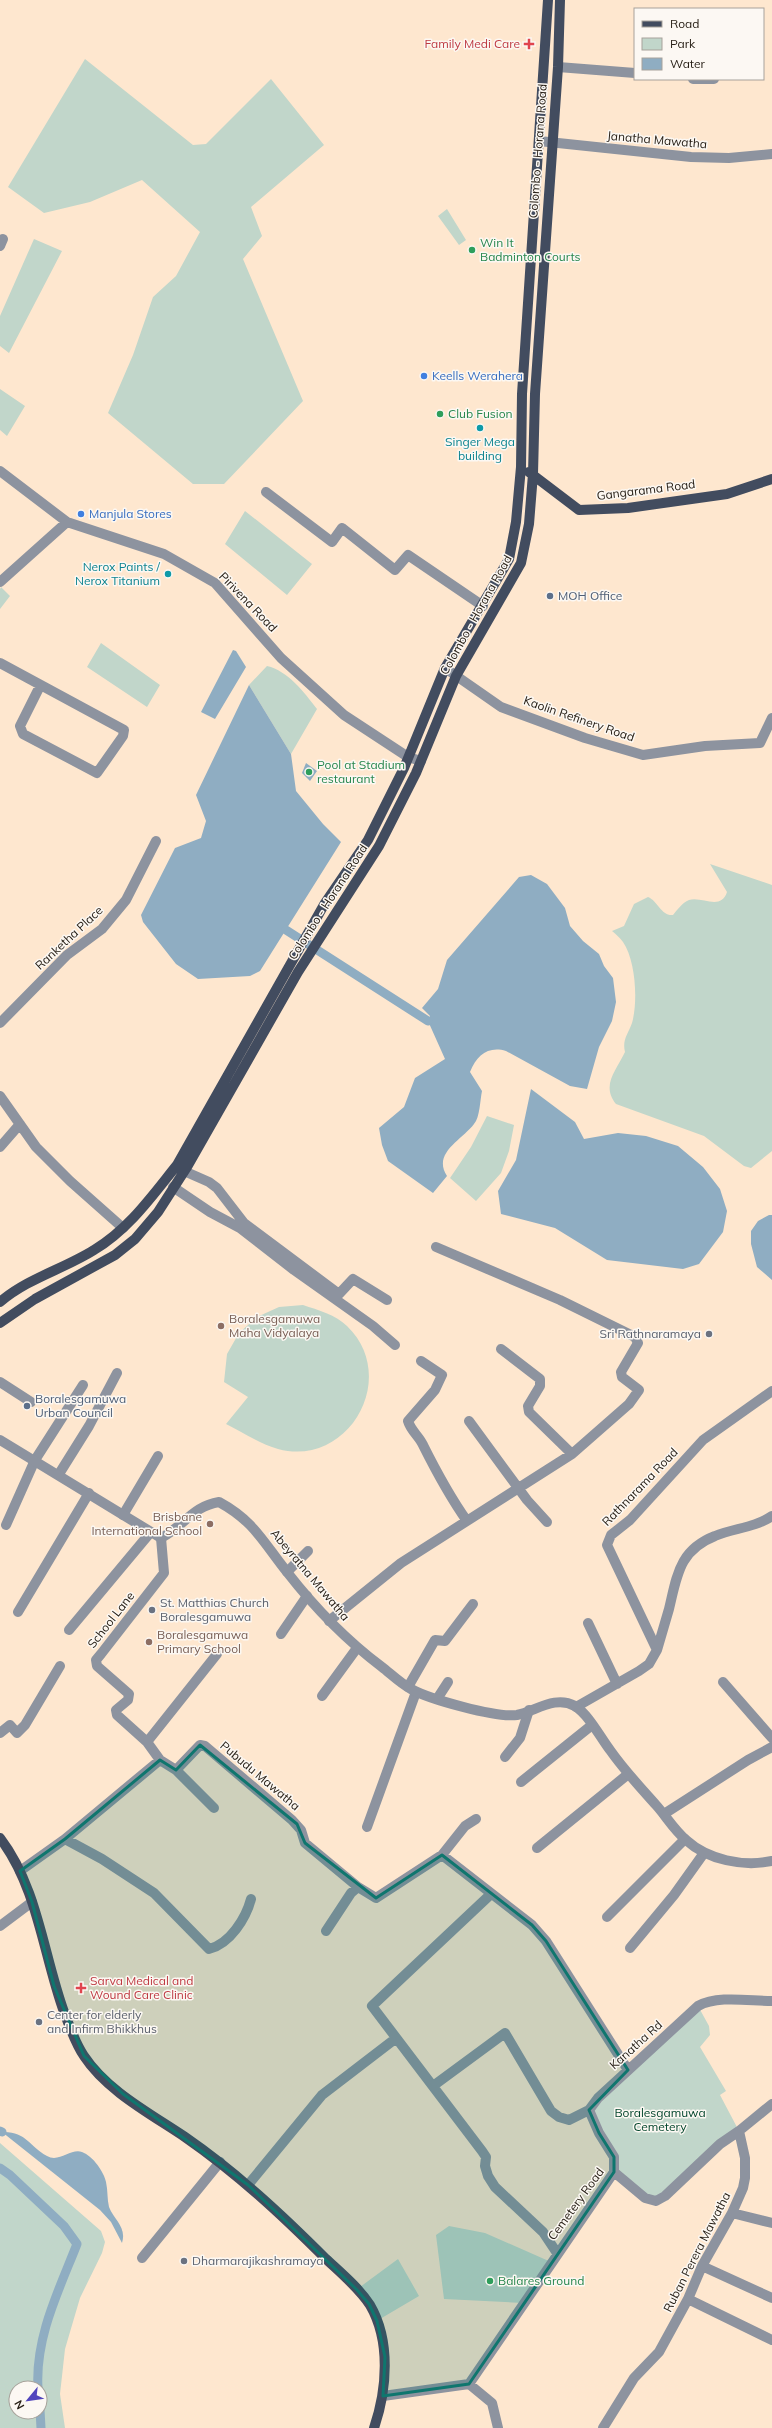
<svg xmlns="http://www.w3.org/2000/svg" width="772" height="2428" font-family="Mulish,sans-serif">
<rect width="100%" height="100%" fill="#fee7cf"/>
<path fill="#c1d6ca" fill-rule="evenodd" d="M85 59 193 145 206 144 271 79 324 145 251 207 262 236 243 259 303 401 224 484H193L108 413 133 355 153 297 176 276 200 232 142 180 90 202 44 213 8 187Z
M447 209 466 240 459 245 438 216Z
M34 239 62 251 9 353 0 346V316Z
M0 389 25 406 7 436 0 430Z
M245 511 312 564 287 595 225 544Z
M1 587 10 596 0 609V589Z
M101 643 160 685 147 707 87 667Z
M267 666C288 671 304 692 317 709L291 754 249 685Z
M710 864 772 885V1151L751 1168 744 1166 704 1136 616 1104C601 1085 616 1071 625 1052 622 1040 628 1034 632 1023 638 1002 636 961 623 942 620 938 616 934 612 931L624 926 634 904 648 897C658 901 661 916 673 915 678 909 682 903 689 900 702 896 721 911 727 892Z
M487 1116 514 1125 509 1151 501 1173 476 1201 450 1178 471 1147Z
M303 1305C318 1310 336 1315 347 1326 400 1377 349 1468 278 1449 260 1444 242 1432 226 1424L248 1397 224 1382 227 1354 239 1333 257 1317 279 1307Z
M698 2006 709 2026 710 2035 700 2047 726 2091 720 2095 739 2131 656 2201 614 2172 615 2164 599 2133 592 2104Z
M0 2143 101 2231 105 2242 102 2253 80 2298 65 2349 60 2394 65 2428H0ZM16 2388H40V2412H16Z
M449 2226 485 2233 551 2262 523 2303 444 2299 436 2235Z
M398 2259 419 2296 380 2319 360 2287Z"/>
<path fill="#8fadc2" d="M233 650 236 651 246 667 215 719 201 712Z
M249 685 291 754 296 791 323 824 341 842 260 971 250 976 198 979 176 964 143 922 141 915 175 848 201 838 206 821 196 795Z
M306 763 317 771 310 781 302 773Z
M531 875 547 884 565 908 570 926 583 941 599 954 604 966 613 978 616 1002 612 1021 599 1047 587 1089 570 1086 506 1051C488 1046 477 1055 470 1072L482 1091C480 1100 480 1117 474 1124 462 1140 432 1153 447 1176L433 1193 388 1161 382 1145 379 1128 404 1107 415 1078 445 1059 428 1021 430 1016 422 1008 438 989 447 960 519 877Z
M531 1089 575 1122 584 1139 618 1133 646 1136 678 1146 703 1167 720 1189 727 1211 723 1232 699 1264 683 1269 607 1260 555 1228 501 1214 498 1191 516 1160Z
M769 1215H772V1280L757 1267 751 1244V1231L758 1221Z
M2 2132C26 2131 29 2146 47 2156 59 2163 71 2148 82 2152 93 2156 104 2172 106 2182 108 2191 107 2199 109 2207 114 2220 127 2227 122 2243L111 2222 100 2210Z"/>
<g fill="none" stroke-linecap="round" stroke-linejoin="round">
<path stroke="#8fadc2" stroke-width="9" d="M286 930 428 1021
M0 2131 2 2132
M0 2168 10 2175 64 2226 77 2244C59 2290 35 2337 38 2388
M40 2410 41 2428"/>
<path stroke="#8d939f" stroke-width="10" d="M558 67 635 73
M693 79H714
M539 141 691 157 729 158 772 154
M0 246 3 239
M0 471 67 522
M266 492 332 542 342 528 395 570 408 555 483 606
M0 582 67 522 164 554 215 583 281 658 344 715 408 757 421 761
M0 663 124 730 123 736 97 773 23 734 20 726 40 686
M445 668 501 707 585 738 643 755 705 746 760 743 772 718
M0 1023 67 955 102 929 126 900 156 841
M0 1096 36 1147 70 1181 123 1228
M0 1147 20 1124
M184 1171 209 1182 217 1188 244 1223 339 1294 353 1279 387 1300
M173 1187 210 1212 240 1228 294 1270 373 1326 395 1345
M501 1349 540 1379V1386L528 1406 529 1412 572 1454
M421 1361 442 1375 435 1390 408 1421C411 1431 419 1436 423 1445 436 1471 450 1497 467 1521
M0 1382 31 1402
M469 1421 527 1500 547 1522
M59 1474 89 1426 117 1373
M123 1515 158 1456
M6 1525 35 1460 83 1385
M161 1538 164 1573 101 1654 96 1660 97 1666 129 1694 128 1700 116 1710 117 1715 147 1742 160 1760 176 1770 214 1808
M287 1572 308 1551
M18 1612 89 1493
M329 1621 401 1563 572 1454 629 1404 639 1390 622 1377 621 1372 638 1343 635 1337 560 1300 436 1247
M588 1623 617 1684
M69 1630 150 1533
M281 1634 307 1596
M657 1650C661 1636 665 1623 669 1609 677 1576 679 1550 715 1536 734 1528 754 1528 772 1516
M723 1682 772 1738
M408 1687 435 1640 445 1641 473 1604
M322 1696 357 1648
M437 1699 448 1682
M576 1707 639 1671 649 1664 657 1650 607 1545 611 1535 630 1520 703 1440 772 1391
M0 1733 10 1725 17 1733 25 1725 60 1666
M147 1742 217 1654
M505 1757 520 1738 529 1710
M176 1770 200 1745 205 1746 292 1820 301 1830 305 1843 358 1887
M521 1782 592 1725
M664 1814 748 1760 772 1747
M367 1827 416 1692
M65 1839 102 1859 154 1893 209 1949C230 1944 246 1918 251 1899
M537 1848 627 1775
M442 1855 532 1925 546 1941 628 2070
M20 1871 65 1839 160 1760
M491 1894 372 2006 482 2151 486 2157 485 2166 488 2176 495 2187 543 2232 557 2253
M607 1917 685 1839
M0 1926 32 1902
M326 1931 351 1893 358 1887 376 1898 442 1855 465 1826 476 1819
M630 1948 674 1895 704 1853
M433 2086 505 2033 551 2111 559 2117 569 2120 589 2110
M614 2172V2157L599 2133 589 2110 598 2098 698 2006C718 1995 749 2001 772 2001
M248 2185 322 2095 395 2039
M732 2213 772 2223
M142 2258 220 2162
M702 2266 772 2298
M688 2299 772 2340
M469 2384 614 2172 645 2198 656 2201 665 2196 720 2144 739 2131
M383 2396 469 2384 492 2403 498 2428
M603 2428 634 2378 659 2352 688 2299 702 2266 732 2213 743 2188 745 2178V2158L739 2131 772 2104"/>
<path stroke="#8d939f" stroke-width="10" d="M0 1440 161 1538C184 1526 193 1506 219 1502 254 1521 263 1542 287 1572 315 1608 346 1640 382 1667 391 1674 400 1683 411 1689 429 1699 496 1718 517 1715 536 1711 555 1695 575 1706 589 1715 600 1737 610 1750 624 1770 640 1787 656 1805 666 1816 674 1830 686 1840 708 1860 743 1867 772 1861"/>
<path stroke="#424c5f" stroke-width="10" d="M529 472 579 510 628 508 727 494 772 479
M0 1302C28 1278 64 1269 94 1250 129 1229 152 1196 177 1165L325 903 368 840 404 768 445 668 509 559 516 522 521 467 522 394 548 0
M0 1323 35 1299 115 1255 135 1239 158 1212 187 1167 298 972 379 846 416 773 456 676 521 563 529 524 533 474 535 394 558 67 560 0
M0 1838C38 1888 43 1954 64 2012 70 2027 75 2043 84 2056 107 2091 151 2114 185 2137 237 2173 282 2215 326 2259 341 2273 359 2288 370 2305 391 2341 387 2390 374 2428"/>
</g>
<path fill="#0f766e" fill-opacity="0.2" stroke="#0f766e" stroke-width="3" stroke-linejoin="round" d="M200 1745 297 1824 305 1843 376 1898 442 1855 532 1925 546 1941 628 2070 589 2110 599 2133 614 2157V2172L469 2384 383 2396 385 2357 377 2321 369 2304 357 2290 248 2185 123 2094 84 2056 54 1986 32 1902 20 1871 65 1839 160 1760 176 1770Z"/>
<g fill="#e0444e" stroke="#fcf8f3" stroke-width="1.5">
<path d="M527 38h4v4h4v4h-4v4h-4v-4h-4v-4h4z"/>
<path d="M79 1982h4v4h4v4h-4v4h-4v-4h-4v-4h4z"/>
</g>
<g fill="#2e9e5b" stroke="#fcf8f3" stroke-width="1.5">
<circle cx="472" cy="250" r="4"/>
<circle cx="440" cy="414" r="4"/>
<circle cx="309" cy="772" r="4"/>
<circle cx="490" cy="2281" r="4"/>
</g>
<g fill="#3f7fe0" stroke="#fcf8f3" stroke-width="1.5">
<circle cx="424" cy="376" r="4"/>
<circle cx="81" cy="514" r="4"/>
</g>
<g fill="#0f9aa8" stroke="#fcf8f3" stroke-width="1.5">
<circle cx="480" cy="428" r="4"/>
<circle cx="168" cy="574" r="4"/>
</g>
<g fill="#5c6f8a" stroke="#fcf8f3" stroke-width="1.5">
<circle cx="550" cy="596" r="4"/>
<circle cx="27" cy="1406" r="4"/>
</g>
<g fill="#8d6e63" stroke="#fcf8f3" stroke-width="1.5">
<circle cx="221" cy="1326" r="4"/>
<circle cx="210" cy="1524" r="4"/>
<circle cx="149" cy="1642" r="4"/>
</g>
<g fill="#6b7280" stroke="#fcf8f3" stroke-width="1.5">
<circle cx="709" cy="1334" r="4"/>
<circle cx="152" cy="1610" r="4"/>
<circle cx="39" cy="2022" r="4"/>
<circle cx="184" cy="2261" r="4"/>
</g>
<g text-anchor="middle" stroke-width="3" stroke-linejoin="round" paint-order="stroke">
<g font-size="12" fill="#be3a42" stroke="#fcf8f3" text-anchor="end">
<text x="520" y="48">Family Medi Care</text>
<text x="90" y="1985" text-anchor="start">Sarva Medical and<tspan x="90" dy="14">Wound Care Clinic</tspan></text>
</g>
<g font-size="12" fill="#282017" stroke="#fcf8f3">
<text transform="translate(657 140) rotate(5)" y="4">Janatha Mawatha</text>
<text transform="translate(538 151) rotate(-86)" y="4">Colombo - Horana Road</text>
<text transform="translate(646 490) rotate(-7)" y="4">Gangarama Road</text>
<text transform="translate(248 602) rotate(46)" y="4">Pirivena Road</text>
<text transform="translate(476 615) rotate(-61)" y="4">Colombo - Horana Road</text>
<text transform="translate(579 719) rotate(19)" y="4">Kaolin Refinery Road</text>
<text transform="translate(328 902) rotate(-57)" y="4">Colombo - Horana Road</text>
<text transform="translate(69 938) rotate(-43)" y="4">Ranketha Place</text>
<text transform="translate(640 1487) rotate(-46)" y="4">Rathnarama Road</text>
<text transform="translate(310 1575) rotate(50)" y="4">Abeyratna Mawatha</text>
<text transform="translate(111 1620) rotate(-52)" y="4">School Lane</text>
<text transform="translate(260 1776) rotate(40)" y="4">Pubudu Mawatha</text>
<text transform="translate(636 2045) rotate(-42)" y="4">Kanatha Rd</text>
<text transform="translate(576 2204) rotate(-54)" y="4">Cemetery Road</text>
<text transform="translate(697 2252) rotate(-63)" y="4">Ruban Perera Mawatha</text>
</g>
<g font-size="12" fill="#27864d" stroke="#fcf8f3" text-anchor="start">
<text x="480" y="247">Win It<tspan x="480" dy="14">Badminton Courts</tspan></text>
<text x="448" y="418">Club Fusion</text>
<text x="317" y="769">Pool at Stadium<tspan x="317" dy="14">restaurant</tspan></text>
<text x="498" y="2285">Balares Ground</text>
</g>
<g font-size="12" fill="#366cbe" stroke="#fcf8f3" text-anchor="start">
<text x="432" y="380">Keells Werahera</text>
<text x="89" y="518">Manjula Stores</text>
</g>
<g font-size="12" fill="#0d838f" stroke="#fcf8f3">
<text x="480" y="446">Singer Mega<tspan x="480" dy="14">building</tspan></text>
<text x="160" y="571" text-anchor="end">Nerox Paints /<tspan x="160" dy="14">Nerox Titanium</tspan></text>
</g>
<g font-size="12" fill="#4e5e75" stroke="#fcf8f3" text-anchor="start">
<text x="558" y="600">MOH Office</text>
<text x="35" y="1403">Boralesgamuwa<tspan x="35" dy="14">Urban Council</tspan></text>
</g>
<g font-size="12" fill="#785e54" stroke="#fcf8f3" text-anchor="start">
<text x="229" y="1323">Boralesgamuwa<tspan x="229" dy="14">Maha Vidyalaya</tspan></text>
<text x="202" y="1521" text-anchor="end">Brisbane<tspan x="202" dy="14">International School</tspan></text>
<text x="157" y="1639">Boralesgamuwa<tspan x="157" dy="14">Primary School</tspan></text>
</g>
<g font-size="12" fill="#5b616d" stroke="#fcf8f3" text-anchor="start">
<text x="701" y="1338" text-anchor="end">Sri Rathnaramaya</text>
<text x="160" y="1607">St. Matthias Church<tspan x="160" dy="14">Boralesgamuwa</tspan></text>
<text x="47" y="2019">Center for elderly<tspan x="47" dy="14">and Infirm Bhikkhus</tspan></text>
<text x="192" y="2265">Dharmarajikashramaya</text>
</g>
<g font-size="12" fill="#03462d" stroke="#fcf8f3">
<text x="660" y="2117">Boralesgamuwa<tspan x="660" dy="14">Cemetery</tspan></text>
</g>
</g>
<rect x="634" y="8" width="130" height="72" fill="#fcf8f3" stroke="#a7a29b"/>
<rect x="642" y="21" width="20" height="6" fill="#424c5f" stroke="#a7a29b"/>
<text x="670" y="28" font-size="12" fill="#282017">Road</text>
<rect x="642" y="38" width="20" height="12" fill="#c1d6ca" stroke="#a7a29b"/>
<text x="670" y="48" font-size="12" fill="#282017">Park</text>
<rect x="642" y="58" width="20" height="12" fill="#8fadc2" stroke="#a7a29b"/>
<text x="670" y="68" font-size="12" fill="#282017">Water</text>
<g transform="translate(28 2400) rotate(241)"><circle r="19" fill="#fcf8f3" stroke="#a7a29b"/>
<path d="M0-3L7 15L0 10L-7 15Z" fill="#5145bd"/>
<text y="-6" font-size="11" font-weight="bold" text-anchor="middle" fill="#282017">N</text>
</g>
</svg>
